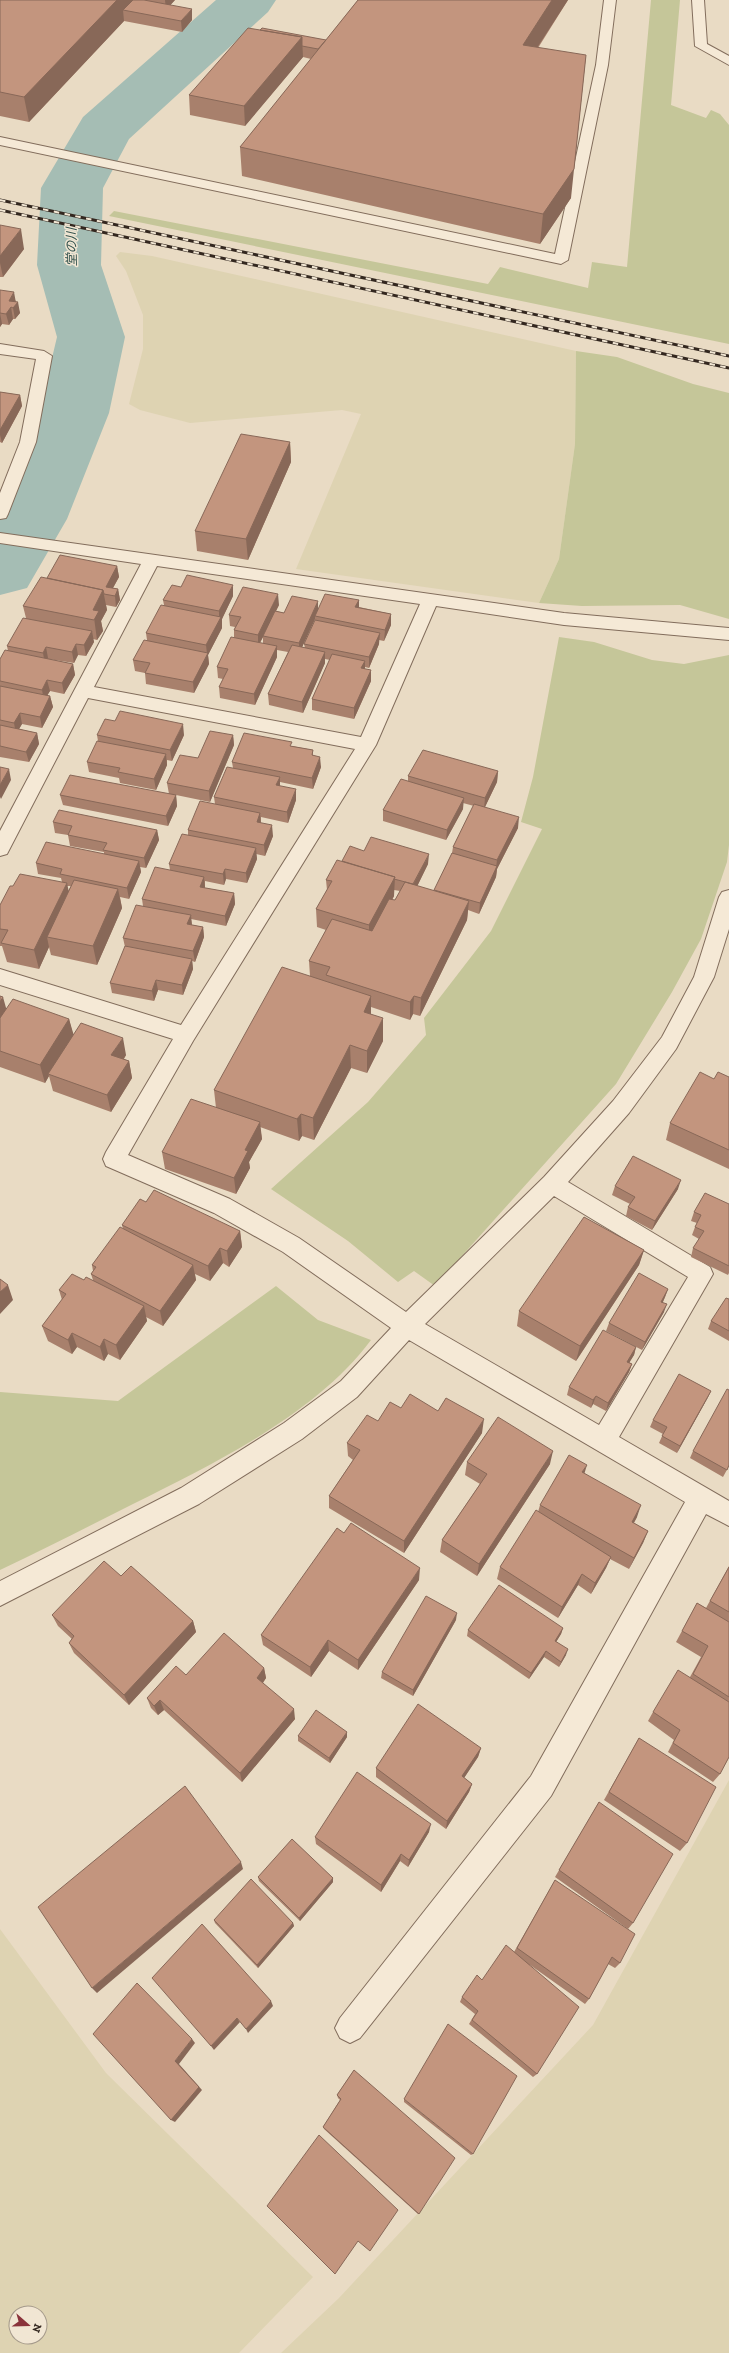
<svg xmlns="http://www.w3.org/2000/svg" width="729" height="2353" font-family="'Zilla Slab','Noto Sans JP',serif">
<rect width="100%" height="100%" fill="#e9dbc4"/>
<path fill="#ded3b2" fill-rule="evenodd" d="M120 252 152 256 576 351 575 444 559 559 539 603 296 569 361 414 342 410 190 423 140 410 129 404 143 349V315L126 271 116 256Z
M729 1780V2353H281L339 2298 593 2025Z
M0 1929 106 2073 313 2277 239 2353H0ZM16 2313H40V2337H16Z"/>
<path fill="#c5c699" d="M651 0H680L671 105 706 118 711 110 720 114 729 125V344L109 216 114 211 488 284 500 267 588 288 592 262 627 267Z
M576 351 617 357 693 384 729 393V619L680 605 582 606 539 603 559 559 575 444Z
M559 637 594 642 652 660 684 664 729 655V845L727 862 701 939 672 992 616 1084 435 1286 414 1271 398 1282 348 1241 271 1189 368 1102 426 1035 424 1018 491 931 542 829 521 822 533 777Z
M276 1286 318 1320 371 1340C316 1414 215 1463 133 1504 89 1526 45 1549 0 1570V1392L118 1401Z"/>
<path fill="#a5bdb4" stroke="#6d8a80" d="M243 0H268L245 24 192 69 162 85 102 143 82 139 162 68 192 45Z"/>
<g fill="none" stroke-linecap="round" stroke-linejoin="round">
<path fill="#a5bdb4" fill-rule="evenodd" d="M216 0H276L268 12 129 139 103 188 101 265 125 337 109 413 67 519 27 588 0 595V503L39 413 57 337 37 265 41 188 83 117Z"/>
<defs>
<path id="minor" d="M604 0H616L608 65 568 260 561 264 0 145V137L555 254 596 65Z
M692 0H704L707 44 729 56V65L695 46Z
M0 344 44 351 52 356 36 442 8 514 6 518 0 519V493L20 442 36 359 0 354Z
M0 533 564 613 729 628V640L564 625 436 606 376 745 193 1041 128 1155 230 1199 299 1238 406 1312 544 1177 613 1101 662 1037 694 977 719 897 722 892 729 890V929L714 977 676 1049 629 1113 568 1182 710 1267 713 1274 619 1437 729 1501V1526L706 1514 551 1796 360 2038 350 2043 340 2038 335 2028 340 2018 531 1776 685 1502 409 1340 357 1397 302 1439 199 1504 0 1606V1581L181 1488 284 1423 341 1381 391 1328 283 1252 214 1213 106 1166 103 1159 106 1152 173 1039 0 985V969L181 1025 355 749 88 698 7 854 0 856V831L141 564 0 543ZM157 566 420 604 361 737 94 687ZM554 1196 688 1277 599 1425 425 1324Z"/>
</defs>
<use href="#minor" stroke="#826d5c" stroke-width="2"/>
<use href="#minor" fill="#f5e9d6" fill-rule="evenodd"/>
<defs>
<path id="rail" d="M0 200 729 356
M0 210 729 368"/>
</defs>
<use href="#rail" stroke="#33271f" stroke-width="3"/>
<use href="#rail" stroke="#f1e6d3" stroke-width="2" stroke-dasharray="5.5" stroke-linecap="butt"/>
</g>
<path fill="#a8806c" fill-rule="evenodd" d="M0 0H175L170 5 192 20 182 32 124 21 29 122 0 116Z
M358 0H568L538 48 571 198 540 244 242 176 240 147 311 59 303 57 245 126 190 115 189 95 260 30 326 40Z
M0 225 24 249 3 277H0Z
M0 290 16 301 20 313 15 319H13L9 325 2 324 0 327Z
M0 392 20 395 22 406 2 443 0 442Z
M290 442 291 462 248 560 197 551 195 531Z
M117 566 119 577 113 588 118 589 120 600 116 607 106 605 107 610 101 621 103 631 97 640 93 639 94 642 86 656 78 655 74 663 48 659 73 664 75 675 64 694 50 691 47 695 50 696 53 707 42 728 22 724 19 729 37 733 39 744 29 762 0 757V659L8 651 7 646 26 618 23 606 47 578Z
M181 587 233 596 222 619V628L208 655 209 664 194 693 146 684 145 673 135 671 133 660 147 640 146 633 164 605 163 600Z
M359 600V607L391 614V625L384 641 379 640V644L369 668 365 667V669L371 681 354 719 312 710V699L330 660 325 659V663L303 713 269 705 268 694 288 652 277 650V657L255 705 220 698 219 687 223 679 218 678 217 667 234 638V630L235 627 230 626 229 615 279 605 276 611 284 613 318 609ZM315 619V621L304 644 305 648 302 647ZM263 637V644L260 643Z
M97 735H184L172 761 167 760V765L156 790 120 783 119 778 89 772 87 762 98 741Z
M233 735 234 745 210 802 176 795 177 806 168 826 63 805 60 795 169 794 167 783 198 758Z
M292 746 313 750V755L321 767 313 789 280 782V786L296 800 288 823 261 817V823L273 836 265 856 256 854 257 859 247 883 226 879 224 885 205 881V888L234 893 235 904 226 926 191 919 192 925 203 927 204 937 195 962 192 961 193 969 183 995 158 990 154 1001 112 993 110 983 125 947 123 938 143 906 142 899 170 870 169 864 188 835V830L215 804 214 797 233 768 232 762Z
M498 771 497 782 485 807 518 828 497 869 496 877 479 914 468 910 467 920 420 1016 413 1014 410 1020 371 1007V1014L383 1041 367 1073 351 1068 314 1140 302 1136 299 1141 260 1127 262 1139 249 1162 250 1168 236 1194 165 1169 162 1152 216 1108 214 1090 310 976 309 961 326 930 317 927 316 909 327 890 326 880 342 861 364 851 428 864 417 886 434 891 452 853 453 847 474 806 463 803V809L446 840 383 821V810L408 781V776ZM394 890 400 891 395 900H392L394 896Z
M53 822 157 830 159 840 146 868 140 867 141 872 129 899 120 897 122 908 97 965 51 955 49 947 39 969 7 962 2 946H0V905L13 886 62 882 61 878 38 874 36 863 104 854V852L70 846 68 835 55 833ZM67 886H71L68 891Z
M0 996 6 1009 69 1019 73 1035 126 1055 124 1059 129 1061 132 1078 111 1112 53 1091 49 1076 45 1083 0 1067Z
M729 1077V1169L666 1140 670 1123 714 1079Z
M615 1186 678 1189 652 1230 626 1216 628 1207 630 1204 612 1195Z
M146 1202 240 1231 242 1247 229 1267 223 1263 210 1281 195 1274 196 1280 163 1326 146 1317 147 1321 120 1360 108 1354 104 1361 77 1347 72 1354 48 1341 42 1326 62 1300 59 1290 84 1280H93L91 1274 93 1271 92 1265 123 1229 122 1225Z
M729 1204V1273L728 1275 691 1257 693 1248 699 1239 692 1235 695 1227 697 1223 691 1221 694 1212Z
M644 1250 639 1265 576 1361 517 1326 519 1311Z
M668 1289 665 1297 663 1302 664 1312 642 1350 606 1331 609 1323Z
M729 1299V1341L708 1329 711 1321Z
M636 1347 634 1355 629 1362 632 1364 629 1372 606 1411 593 1404 591 1408 567 1395 569 1387Z
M711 1391 707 1399 677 1453 659 1443 663 1434 650 1427 653 1420Z
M401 1408 438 1411 482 1433 404 1553 329 1508V1496L353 1460 348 1456 347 1443 378 1421Z
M693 1451 729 1466 723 1477 690 1458Z
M467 1462 550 1464 477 1576 440 1552 442 1540 480 1484 465 1475Z
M584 1473 637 1517 634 1523 648 1531 643 1543 629 1569 610 1559 606 1568 591 1594 578 1585 558 1618 497 1579 500 1567 538 1512 540 1505Z
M729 1566V1757L720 1774 713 1782 668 1752 674 1740 648 1721 653 1712 690 1677 701 1657 676 1642 697 1603 706 1608Z
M121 1576 193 1621 196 1632 129 1705 74 1653 69 1643 72 1639 58 1626 52 1615Z
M419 1580 358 1670 329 1651 311 1677 263 1645 261 1635Z
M456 1620 413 1696 381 1678 382 1672Z
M563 1628 561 1634 556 1642 566 1655 559 1667 544 1657 529 1679 467 1636 468 1630Z
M264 1668 266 1678 263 1683 295 1719 242 1782 164 1710 158 1715 151 1708 147 1698 186 1675Z
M298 1736 347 1737 330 1763 298 1741Z
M639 1738 687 1843 680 1851 604 1800Z
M481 1748 478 1757 464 1778 472 1784 469 1792 446 1829 376 1777V1768Z
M599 1802 633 1923 628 1929 555 1877Z
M429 1832 408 1867 400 1861 381 1892 316 1844 315 1837Z
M258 1877 333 1882 300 1921 259 1881Z
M555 1880 620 1963 615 1968 608 1964 589 1999 585 2004 530 1965 537 2074 533 2077 469 2024 475 2014 460 2002 462 1997 514 1952Z
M214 1920 293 1923 294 1926 258 1968 215 1923Z
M354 2070 419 2214H418L324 2129 323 2127 340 2100 338 2098 337 2095Z
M404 2099 473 2154 471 2155 404 2102Z"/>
<path fill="#886858" d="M117 0H134L123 10 124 21 29 122 24 97Z
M165 0H175L166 10Z
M552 0H568L520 74 523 45Z
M192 9V20L182 32 181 21Z
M302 37 303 57 245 126 244 106Z
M586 55 571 198 540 244 543 214Z
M21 229 24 249 3 277 0 263V256Z
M14 292 16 303 18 302 20 313 15 319 13 308 11 307 13 319 9 325 6 314 9 301Z
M0 313 2 324 0 327Z
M20 395 22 406 2 443 0 435V430Z
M290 442 291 462 248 560 246 539Z
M117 566 119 577 109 595 106 587Z
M233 585V596L222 619V628L208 655 209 664 194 693 193 682 207 654 206 645 219 621V611Z
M118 589 120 600 116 607 115 596Z
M103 590 107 610 101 621 103 631 97 640 93 610Z
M278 594 279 605 263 636V637L258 646V635Z
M359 600V612L355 607Z
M318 601V612L315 616V619L299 654V643Z
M391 614V625L384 641 385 630Z
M92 631 94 642 86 656 84 645Z
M380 633 379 644 369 668V657Z
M76 644 78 655 74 663 72 652Z
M277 646V657L255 705 254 694Z
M46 647 48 658 45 664 43 653Z
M325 652V663L303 713 302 702Z
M365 661V672L361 668Z
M73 664 75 675 64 694 62 683Z
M371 670V681L354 719V708Z
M47 680 50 691 44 701 42 690Z
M50 696 53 707 42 728 40 717Z
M20 713 22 724 16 734 14 723Z
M183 724 184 735 172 761 170 750Z
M37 733 39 744 29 762 26 752Z
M233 735 234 745 210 802 209 791Z
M166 754 167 765 156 790 154 779Z
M320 757 321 767 313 789 312 778Z
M9 769 11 780 1 799 0 797V785Z
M498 771 497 782 484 809 485 798Z
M280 777V788L276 785Z
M296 789V800L288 823 287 812Z
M176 795 177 806 168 826 166 816Z
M464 798 463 809 446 840 447 830Z
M260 813 261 824 257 822Z
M519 817 518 828 497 869 496 877 479 914 480 903 496 868 497 860Z
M272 825 273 836 265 856 264 845Z
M157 830 159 840 146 868 144 858Z
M256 848 257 859 247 883 246 873Z
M429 854 428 864 413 895V885Z
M139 861 141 872 129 899 127 888Z
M225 869 226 879 224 885 223 874Z
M204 877 205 887 201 897 200 887Z
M395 877 394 896 369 944V925Z
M67 883 71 902 47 937 49 947 39 969 34 950Z
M118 889 122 908 97 965 93 946Z
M234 893 235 904 226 926 225 916Z
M469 901 467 920 420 1016 421 998Z
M191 915 192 926 187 924Z
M203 927 204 937 195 962 193 951Z
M192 959 193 969 183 995 182 985Z
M156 980 158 990 154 1001 152 991Z
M371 996V1019L364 1012Z
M414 996 413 1014 410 1020V1002Z
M3 997 8 1015 0 1028V1002Z
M383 1018V1041L367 1073V1051Z
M69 1019 74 1036 48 1074 49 1076 45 1083 40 1065Z
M123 1038 126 1055 115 1072 111 1055Z
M350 1045 351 1068 314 1140 313 1118Z
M129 1061 132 1078 111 1112 107 1095Z
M301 1114 302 1136 299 1141 297 1119Z
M260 1122 262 1139 249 1162 250 1168 236 1194 234 1178 245 1150Z
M681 1180 678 1189 652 1230 655 1221Z
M240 1231 242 1247 229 1267 227 1251Z
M220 1248 223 1263 210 1281 208 1266Z
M644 1250 639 1265 576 1361 580 1346Z
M193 1265 196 1280 163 1326 160 1311Z
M8 1285 13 1300 0 1314V1292Z
M668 1289 665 1297 659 1310 661 1302Z
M667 1304 664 1312 642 1350 645 1342Z
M144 1306 147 1321 120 1360 116 1345Z
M72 1333 77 1347 72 1354 68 1340Z
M104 1339 108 1354 104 1361 100 1347Z
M636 1347 634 1355 625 1370 627 1362Z
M632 1364 629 1372 606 1411 608 1403Z
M711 1391 707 1399 677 1453 680 1446Z
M596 1396 593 1404 591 1408 593 1400Z
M484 1419 482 1433 404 1553V1541Z
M553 1451 550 1464 477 1576 479 1564Z
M587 1465 583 1478 582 1472Z
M641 1505 637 1517 627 1534 632 1522Z
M648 1531 643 1543 629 1569 634 1558Z
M611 1557 606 1568 591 1594 595 1583Z
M420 1568 419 1580 358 1670V1660Z
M582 1574 578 1585 558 1618 562 1607Z
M457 1613 456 1620 413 1696V1690Z
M193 1621 196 1632 129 1705 124 1695Z
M563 1628 561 1634 553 1647 555 1641Z
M328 1640 329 1651 311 1677 310 1667Z
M568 1649 566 1655 559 1667 561 1662Z
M546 1651 544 1657 529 1679 531 1673Z
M264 1668 266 1678 259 1688 257 1678Z
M160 1700 164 1710 158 1715 154 1706Z
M294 1709 295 1719 242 1782 240 1773Z
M347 1732V1737L330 1763 329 1758Z
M481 1748 478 1757 460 1784 462 1776Z
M472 1784 469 1792 446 1829 447 1821Z
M431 1824 429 1832 408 1867 409 1860Z
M401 1854 400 1861 381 1892V1885Z
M241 1862 243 1869 97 1993 92 1988Z
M333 1878V1882L300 1921 299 1918Z
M293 1923 294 1926 258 1968 257 1965Z
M271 2001 273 2006 248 2033 246 2029Z
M237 2018 240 2022 214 2050 211 2046Z
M192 2039 195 2043 179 2064 202 2090 175 2122 171 2120 175 2061Z"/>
<path fill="#c3957e" stroke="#886858" d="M0 0H117L24 97 0 92Z
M133 0H144L192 9 181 21 123 10Z
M358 0H552L523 45 586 55 574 169 543 214 240 147Z
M248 28 302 37 244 106 189 95Z
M262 28 326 40 318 49 302 46V37L260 30Z
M0 225 21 229 0 256Z
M0 290 14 292 9 301 18 302 13 308 11 307 6 314 0 313Z
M0 392 20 395 0 430Z
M241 434 290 442 246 539 195 531Z
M60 555 117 566 106 587 118 589 115 596 104 594 103 590 47 578Z
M187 575 233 585 219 611 163 600 172 585 181 587Z
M41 577 103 590 93 610 99 611 94 620 23 606Z
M243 587 278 594 258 635 234 630 241 617 229 615Z
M325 594 359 600 355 607 391 614 385 630 315 616Z
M292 596 318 601 299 643 263 636 275 611 284 613Z
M161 605 221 617 206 645 146 633Z
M23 618 92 631 84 645 76 644 72 652 46 647 43 653 7 646Z
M315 620 380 633 369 657 304 644Z
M231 637 277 646 254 694 219 687 228 669 217 667Z
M144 640 208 653 193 682 145 673 150 663 133 660Z
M292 645 325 652 302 702 268 694Z
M5 650 73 664 62 683 47 680 42 690 0 681V659Z
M332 654 365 661 361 668 371 670 354 708 312 699Z
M0 686 50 696 40 717 20 713 14 723 0 720Z
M120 711 183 724 170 750 97 735 105 719 115 721Z
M0 725 37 733 26 752 0 746Z
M210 731 233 735 209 791 167 783 180 755 198 758Z
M244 733 292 742 290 746 313 750 312 755 320 757 312 778 232 762Z
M97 741 166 754 154 779 118 772 120 768 87 762Z
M423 750 498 771 485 798 408 776Z
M0 767 9 769 0 785Z
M227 767 280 777 276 785 296 789 287 812 214 797Z
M70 775 176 795 166 816 60 795Z
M401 779 464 798 447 830 383 810Z
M200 801 260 813 257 822 272 825 264 845 188 830Z
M474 804 519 817 497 860 453 847Z
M59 810 157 830 144 858 103 850 107 843 68 835 72 826 53 822Z
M182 834 256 848 246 873 225 869 223 874 169 864Z
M371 837 429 854 413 884 394 879 395 877 342 861 350 846 364 851Z
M46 842 139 861 127 888 60 874 62 869 36 863Z
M452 853 497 866 480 903 434 890Z
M337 860 395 877 369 925 316 909 332 881 326 880Z
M155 867 204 877 200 887 234 893 225 916 142 899Z
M20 874 67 883 34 950 1 943 8 930 0 929V905L10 886H13Z
M74 880 118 889 93 946 47 937Z
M405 882 469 901 421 998 414 996 410 1002 326 975 330 967 309 961 332 919 372 931 389 899 395 900Z
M136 905 191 915 187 924 203 927 193 951 123 938Z
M125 946 192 959 182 985 156 980 152 991 110 983Z
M282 967 371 996 364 1012 383 1018 367 1051 350 1045 313 1118 301 1114 297 1119 214 1090Z
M0 996 3 997 0 1002Z
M13 999 69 1019 40 1065 0 1051V1018Z
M81 1023 123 1038 111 1055 129 1061 107 1095 48 1074Z
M700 1072 714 1079 718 1072 729 1077V1150L670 1123Z
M191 1099 260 1122 245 1150 248 1151 234 1178 162 1152Z
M633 1156 681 1180 655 1221 628 1207 635 1197 615 1186Z
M154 1190 240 1231 227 1251 220 1248 208 1266 122 1225 140 1199 146 1202Z
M705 1193 729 1204V1266L693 1248 704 1231 695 1227 701 1215 694 1212Z
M584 1217 644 1250 580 1346 519 1311Z
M120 1227 193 1265 160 1311 91 1274 96 1267 92 1265Z
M639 1273 668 1289 661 1302 667 1304 645 1342 609 1323Z
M72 1274 84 1280 86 1277 144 1306 116 1345 104 1339 100 1347 72 1333 68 1340 42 1326 66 1294 59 1290Z
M0 1279 8 1285 0 1292Z
M726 1298 729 1299V1331L711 1321Z
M603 1330 636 1347 627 1362 632 1364 608 1403 596 1396 593 1400 569 1387Z
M679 1374 711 1391 680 1446 662 1436 667 1427 653 1420Z
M727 1389 729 1390V1465L727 1470 693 1451Z
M410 1394 438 1411 446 1398 484 1419 404 1541 329 1496 360 1450 347 1443 367 1415 378 1421 390 1402 401 1408Z
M498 1417 553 1451 479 1564 442 1540 487 1474 467 1462Z
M569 1455 587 1465 582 1472 641 1505 632 1522 648 1531 634 1558 540 1505Z
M536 1510 611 1557 595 1583 582 1574 562 1607 500 1567Z
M351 1523 420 1568 358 1660 328 1640 310 1667 261 1635 337 1528 344 1533Z
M104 1561 121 1576 131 1566 193 1621 124 1695 69 1643 74 1636 52 1615Z
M729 1567V1612L710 1601Z
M499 1585 563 1628 555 1641 568 1649 561 1662 546 1651 531 1673 468 1630Z
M426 1596 457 1613 413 1690 382 1672Z
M697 1603 729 1622V1697L693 1674 708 1646 682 1631Z
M224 1633 264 1668 257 1678 294 1709 240 1773 160 1700 154 1706 147 1698 176 1666 186 1675Z
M678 1670 729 1702V1757L720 1774 673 1743 680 1730 653 1712Z
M418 1704 481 1748 462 1776 472 1784 447 1821 376 1768Z
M316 1710 347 1732 329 1758 298 1736Z
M639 1738 716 1787 687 1843 609 1792Z
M357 1772 431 1824 409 1860 401 1854 381 1885 315 1837Z
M185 1786 241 1862 92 1988 38 1907Z
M599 1802 673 1854 633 1923 559 1870Z
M292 1839 333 1878 299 1918 258 1877Z
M251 1879 293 1923 257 1965 214 1920Z
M555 1880 635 1934 620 1963 612 1957 589 1999 517 1948Z
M202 1924 271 2001 246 2029 237 2018 211 2046 152 1978Z
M506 1945 579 2007 537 2074 472 2020 478 2011 462 1997 477 1975 482 1980Z
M137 1983 192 2039 175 2061 199 2087 171 2120 93 2034Z
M448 2024 517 2076 473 2154 404 2099Z
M354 2070 455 2158 419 2214 323 2127 341 2099 337 2095Z
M319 2135 398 2210 370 2251 358 2241 335 2274 267 2206Z"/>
<g text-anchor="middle" stroke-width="3" stroke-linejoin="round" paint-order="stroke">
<g font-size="13" font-style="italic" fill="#30514c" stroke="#f1e6d3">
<text transform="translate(71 247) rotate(-91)" y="5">堂の川</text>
</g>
</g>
<g transform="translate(28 2325) rotate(110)"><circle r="19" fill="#f1e6d3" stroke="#a59a8b"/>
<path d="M0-3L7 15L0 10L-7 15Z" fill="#8a333b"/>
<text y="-6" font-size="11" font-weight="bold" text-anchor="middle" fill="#33271f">N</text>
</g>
</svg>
